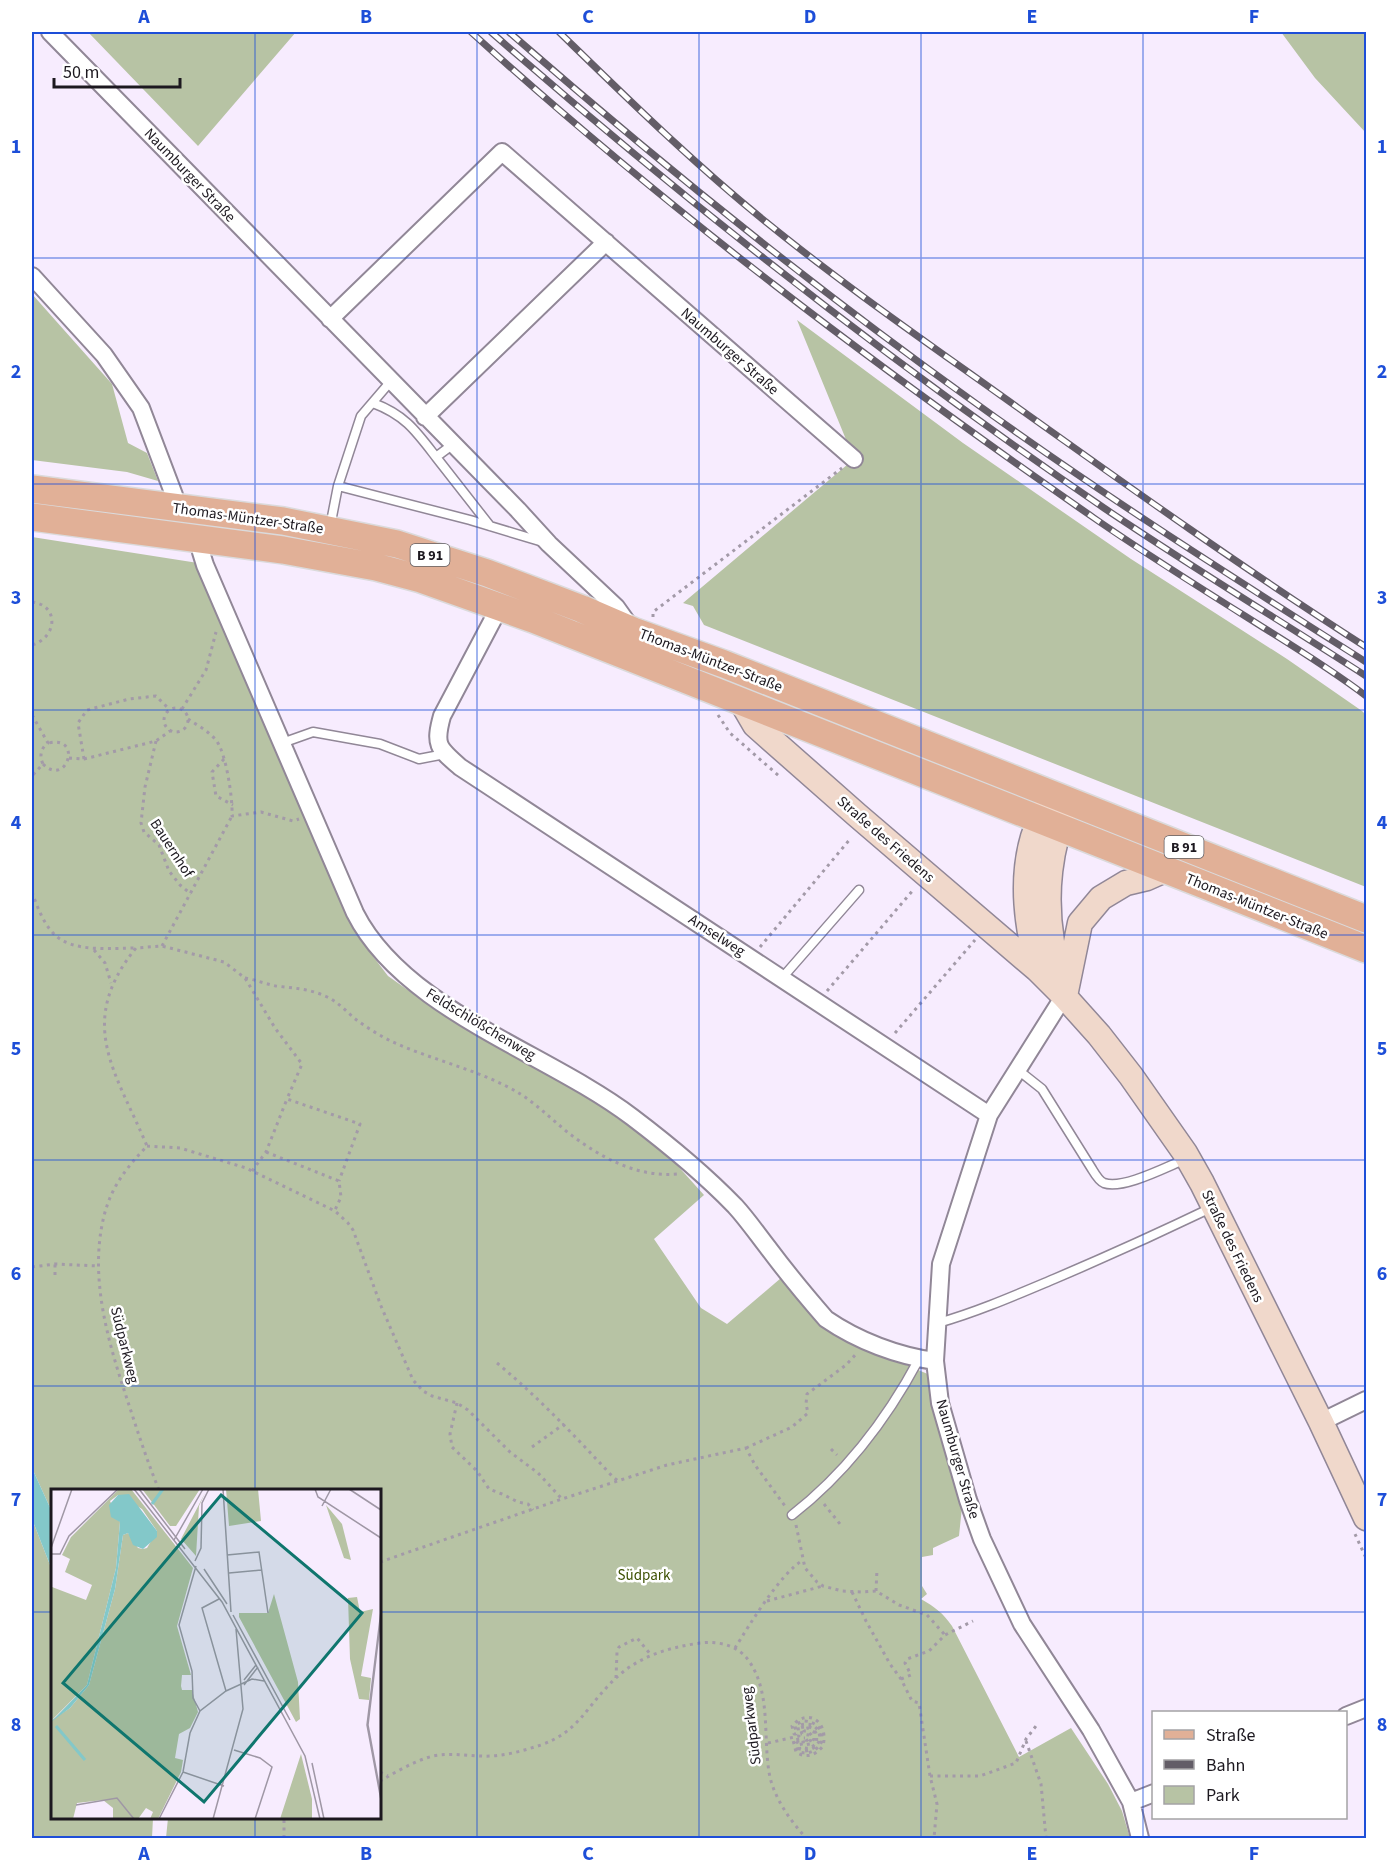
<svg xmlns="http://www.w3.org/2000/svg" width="1398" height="1870" font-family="'Source Sans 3',sans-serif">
<rect width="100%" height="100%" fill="#f7ecfe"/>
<path fill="#b7c3a4" d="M88 32H296L198 146Z
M1281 32H1366V133L1315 78Z
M32 294 112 384 128 443 147 453 158 481 127 472 32 460Z
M797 320 963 443 1131 559 1287 659 1362 711 1366 715V887L704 625 693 606 683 603 854 459Z
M32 537 198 563 359 938 388 976 422 1000 602 1107 667 1154 704 1195 654 1239 701 1308 727 1324 781 1278 838 1336 930 1375 935 1416 945 1453 962 1507 959 1536 933 1548V1555L922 1557V1586L927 1594 921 1599C935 1607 943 1613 952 1626L1019 1757 1071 1728 1108 1784 1122 1811 1130 1838H166L168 1818H380V1490H52V1512L32 1468Z
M32 1519 52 1570V1818H153L152 1838H32Z"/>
<path fill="#83c8c9" d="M32 1468 52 1512V1570L32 1519Z"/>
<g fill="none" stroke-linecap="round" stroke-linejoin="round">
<defs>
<path id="lane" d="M373 403C405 415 416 431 436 457
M452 445 436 457 490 526
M338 486 470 520 543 542
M330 527 338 486 361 416 391 381
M282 743 313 732 380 744 419 759 445 754
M782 978 859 890
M1018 1070 1042 1089 1092 1169C1095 1174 1099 1181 1104 1183 1123 1190 1168 1166 1186 1159
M938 1323C977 1312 1016 1295 1054 1279 1108 1256 1161 1232 1213 1207
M792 1515C846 1473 887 1419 919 1359"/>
<path id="street" d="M50 32 518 510 549 544 616 607 631 628
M32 276 104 355 141 408 174 495 173 508
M330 319 502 152 854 459
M425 417 606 242
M202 539 201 552 205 565 355 913C404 1010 548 1053 632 1117 669 1145 703 1173 735 1206 747 1219 758 1235 769 1249 787 1273 806 1296 826 1319 858 1341 898 1356 935 1361
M499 608 442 716C434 745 438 748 460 767L989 1115
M1064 996 989 1115 941 1264 935 1361 940 1403 968 1500 982 1539 1022 1624 1091 1730 1131 1802 1140 1838
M1321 1422 1366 1400
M1346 1716 1366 1708
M1131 1802 1154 1793"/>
<path id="secondary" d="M741 701 755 725 857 815 1038 970 1064 996 1099 1035 1131 1076 1185 1153 1202 1183 1321 1422 1366 1518
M1038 970C1027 927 1020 881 1033 837 1038 822 1046 808 1052 794
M1066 991 1080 923 1101 898 1126 883 1147 878 1165 870
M1064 996C1060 978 1055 960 1052 942 1044 892 1050 848 1068 801"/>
<path id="primary" d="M32 489 283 521 397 544 487 573 582 609 633 631 724 664 1366 919
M32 517 283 550 376 567 421 579 533 619 1366 949"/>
</defs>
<use href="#lane" stroke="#918797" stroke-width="11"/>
<use href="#street" stroke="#918797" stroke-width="20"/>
<use href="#secondary" stroke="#918797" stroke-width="27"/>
<use href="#primary" stroke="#dbdadb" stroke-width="30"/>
<path stroke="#a39aa8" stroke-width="3" stroke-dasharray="3 4.5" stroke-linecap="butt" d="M32 602C59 605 58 637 32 645
M653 617V612L842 468
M164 720a12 12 0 1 1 24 0a12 12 0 1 1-24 0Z
M182 709 206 670 216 632
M32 715 48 743C41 748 39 756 43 764L32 776
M718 715 730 733 779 776
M188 719C197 725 208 731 215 739 226 750 233 800 232 816L261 812 293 821 299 819
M156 741 145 787 141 823 144 832 159 845 169 871 180 885 191 894
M69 758 84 759 156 741 170 731
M84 759 78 723 87 710 129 699 156 696 169 709
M224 759 212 772 216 796 233 805
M43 764C67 788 83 735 49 743
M32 892C37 906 43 923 54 934 72 953 112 948 136 948
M162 946 232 816
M760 947 851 838
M94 950 105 963 111 983
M245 978C256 980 266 984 276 986 293 988 310 989 325 996 337 1001 345 1010 354 1018 366 1027 380 1036 393 1042 430 1059 471 1068 508 1087 530 1098 547 1115 566 1131 598 1156 636 1178 678 1174
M827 991 914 889
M895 1033 975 940
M147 1146 180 1148 246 1168 335 1211 348 1223 353 1230 381 1306 413 1380 423 1391 432 1396 457 1403 468 1410 510 1452 538 1473 562 1499
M266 1152 339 1181 341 1197 335 1210
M252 1171 266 1152 287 1099
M32 1267 55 1264 98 1266
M55 1275V1264
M497 1363C539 1398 575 1436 612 1476L618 1481
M457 1403 450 1434 452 1447 477 1471 489 1489 502 1494 518 1502 528 1504 533 1510
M532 1447 564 1424
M746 1448 792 1427 808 1413 806 1404 807 1394 846 1365 856 1354
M831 1449 837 1455
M159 1490C148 1463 139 1436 130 1408 110 1348 88 1280 104 1216 111 1187 127 1167 147 1146 116 1072 75 1023 136 948L162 946 224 962 245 978 275 1028 302 1064 287 1099 360 1124 339 1181
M824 1504 840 1524
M796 1525 805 1568 817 1582 823 1586 842 1591 861 1592 876 1591 899 1605 927 1615 945 1635
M1355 1534 1366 1558
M380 1562 562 1499 667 1465 746 1448 755 1465 785 1506
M876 1591 877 1569
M852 1592 866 1621 890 1664 901 1679 912 1701 919 1703 930 1776 937 1804 934 1838
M767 1601 823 1586
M735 1648C750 1624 780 1574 803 1560
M616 1678 617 1652 619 1647 637 1638 651 1655
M901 1679 911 1675 905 1663 907 1659 929 1651 945 1635 973 1621
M1026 1741 1041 1784 1046 1838
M768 1743 799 1736 798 1726C820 1716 830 1747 805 1751L800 1749 798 1742 796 1743 798 1751C808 1756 817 1751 822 1741 823 1729 816 1721 803 1721L795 1725 796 1734H794L792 1726C808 1707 829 1722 823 1746 816 1755 806 1759 796 1752L793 1740 800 1739 802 1747C808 1750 813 1747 816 1743 819 1731 812 1724 800 1728L802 1734 809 1735V1739L806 1741 807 1743 811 1740 812 1736 808 1731H804L803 1729 808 1728 814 1732V1739L810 1744 804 1745 802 1738H805
M380 1772 388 1776
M930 1776H980L1016 1763 1026 1739 1036 1726
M380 1781C396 1772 414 1761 433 1756 453 1752 472 1757 492 1756 509 1755 525 1750 541 1745 577 1732 584 1711 608 1686 633 1658 665 1648 700 1643 719 1641 738 1645 749 1661 771 1693 763 1735 769 1772 773 1797 790 1820 806 1838
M284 1838V1818"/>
<use href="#lane" stroke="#fff" stroke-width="8"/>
<use href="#street" stroke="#fff" stroke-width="16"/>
<use href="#secondary" stroke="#f0d8cb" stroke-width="24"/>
<use href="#primary" stroke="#e1b097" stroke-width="27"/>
<defs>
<path id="rail" d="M471 32C666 209 878 368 1094 518 1143 552 1194 584 1245 616 1286 642 1328 667 1366 696
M491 32C686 202 890 362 1104 508 1190 566 1279 620 1366 676
M509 32C658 162 813 287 974 402 1101 494 1234 578 1366 662
M559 32C626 97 693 163 766 222 846 287 932 346 1017 407 1132 489 1247 571 1366 647"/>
</defs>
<use href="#rail" stroke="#635d67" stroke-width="7"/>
<use href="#rail" stroke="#fff" stroke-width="4.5" stroke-dasharray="14" stroke-linecap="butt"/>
</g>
<path fill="none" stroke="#1d4ed8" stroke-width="1.5" stroke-opacity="0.55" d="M255 32V1490M477 32V1838M699 32V1838M921 32V1838M1143 32V1838M32 258H1366M32 484H1366M32 710H1366M32 935H1366M32 1160H1366M32 1386H1366M32 1612H52M380 1612H1366M255 1818V1838"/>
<g text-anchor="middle" stroke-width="5" stroke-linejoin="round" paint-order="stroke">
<g fill="#fff" stroke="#605d62" stroke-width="1.5">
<rect x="410.5" y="544" width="39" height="22" rx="4.5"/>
<rect x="1164.5" y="836" width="39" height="22" rx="4.5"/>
</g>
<g font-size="14" font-weight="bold" fill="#1c181f">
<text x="430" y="560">B 91</text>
<text x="1184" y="852">B 91</text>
</g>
<g font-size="15" fill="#1c181f" stroke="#fff">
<text transform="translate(190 175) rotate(46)" y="5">Naumburger Straße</text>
<text transform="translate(730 351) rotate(41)" y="5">Naumburger Straße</text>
<text transform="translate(248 518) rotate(8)" y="5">Thomas-Müntzer-Straße</text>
<text transform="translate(711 660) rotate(21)" y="5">Thomas-Müntzer-Straße</text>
<text transform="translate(886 839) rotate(41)" y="5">Straße des Friedens</text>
<text transform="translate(172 848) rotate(57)" y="5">Bauernhof</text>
<text transform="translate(1257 906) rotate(22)" y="5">Thomas-Müntzer-Straße</text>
<text transform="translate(717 935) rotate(33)" y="5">Amselweg</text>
<text transform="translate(481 1024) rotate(31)" y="5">Feldschlößchenweg</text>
<text transform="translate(1233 1246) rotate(64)" y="5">Straße des Friedens</text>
<text transform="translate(125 1345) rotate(76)" y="5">Südparkweg</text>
<text transform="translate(958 1459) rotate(74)" y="5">Naumburger Straße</text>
<text transform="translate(751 1726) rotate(-97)" y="5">Südparkweg</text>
</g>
<g font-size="15" fill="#3b4f00" stroke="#fff">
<text x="644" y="1580">Südpark</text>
</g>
</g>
<g transform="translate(51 1489)">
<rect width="330" height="330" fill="#f7ecfe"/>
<path d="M68 0H80L142 79 126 137 140 186H131L130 197 131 201H141L147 223 139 239 128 245 124 269 132 271 130 283 107 330H99L102 323 95 319 87 330H62V319L52 311 26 314 22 330H0V92L1 98 35 111 41 96 14 83 19 70 11 66 20 48ZM67 6 91 20 106 42 96 59 92 60 87 59 77 44 72 46 64 100 38 196 19 219 1 231 36 196 65 79 69 33 59 12ZM91 0H149L125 37H119ZM175 0H207L210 32 178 37ZM154 4 148 17 145 67 130 50ZM275 16 291 35 300 71 293 69ZM223 105 247 193 249 230 245 233 188 128V124H217ZM306 108 309 123 322 120 310 187 320 189 318 211 308 210 299 170 297 109ZM250 265 261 310V330H229Z" fill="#b7c3a4" fill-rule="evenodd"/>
<path d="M78 5 106 42V48L92 60 82 56 77 44 72 46 64 100 38 196 19 219 0 233 36 196 65 79 69 33 60 28 58 16 67 6Z" fill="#83c8c9"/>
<path fill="none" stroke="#83c8c9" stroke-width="3" d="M101 15 112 0M5 237 34 271"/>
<path fill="none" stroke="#9f97a5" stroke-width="1.5" d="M83 0 171 113 254 267 269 330M88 0 134 60M172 0 180 123M264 0 267 8 330 49M298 0 330 21M271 17 280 0M123 51 152 0M0 59 21 0M0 65H9L18 47 67 0M176 66 208 63 217 124M144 72 150 59 151 14 158 0M145 77 128 136 141 182 142 209 149 222M153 80 176 115M178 84 210 81M168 110 151 119 175 202M330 122 316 236 330 311M182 126 239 231M330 128 317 236 330 307M193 191 205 176M193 196 207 178M183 261 209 269 221 278 204 330M261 274 273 330M132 283 173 297M25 316 66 309 83 330M108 330 132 283 139 244 149 222 175 202 201 190 213 192M162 330 192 220 185 140"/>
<path fill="#0f766e" fill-opacity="0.15" stroke="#0f766e" stroke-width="3" d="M170 6 311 124 153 313 12 194Z"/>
<rect width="330" height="330" fill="none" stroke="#1c181f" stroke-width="3"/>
</g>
<rect width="1398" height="1870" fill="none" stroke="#ffffff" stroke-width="66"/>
<rect x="1152" y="1711" width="195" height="108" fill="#ffffff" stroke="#a4a3a5" stroke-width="1.5"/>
<rect x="1164" y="1730" width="30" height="9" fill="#e1b097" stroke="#a4a3a5" stroke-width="1.5"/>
<text x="1206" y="1741" font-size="18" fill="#1c181f">Straße</text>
<rect x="1164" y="1760" width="30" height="9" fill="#635d67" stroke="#a4a3a5" stroke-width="1.5"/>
<text x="1206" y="1771" font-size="18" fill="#1c181f">Bahn</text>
<rect x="1164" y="1786" width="30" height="18" fill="#b7c3a4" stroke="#a4a3a5" stroke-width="1.5"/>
<text x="1206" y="1801" font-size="18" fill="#1c181f">Park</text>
<path d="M54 78v9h126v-9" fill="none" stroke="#1c181f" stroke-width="3"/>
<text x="63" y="78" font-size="18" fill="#1c181f" stroke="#ffffff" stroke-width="4.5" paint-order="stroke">50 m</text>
<rect x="33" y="33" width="1332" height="1804" fill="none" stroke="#1d4ed8" stroke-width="2"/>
<g font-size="20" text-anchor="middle" font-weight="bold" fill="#1d4ed8">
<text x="144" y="23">A</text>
<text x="366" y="23">B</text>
<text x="588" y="23">C</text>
<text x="810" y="23">D</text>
<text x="1032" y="23">E</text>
<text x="1254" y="23">F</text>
<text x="16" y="153">1</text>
<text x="1382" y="153">1</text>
<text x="16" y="378">2</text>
<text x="1382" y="378">2</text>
<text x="16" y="604">3</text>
<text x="1382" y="604">3</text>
<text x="16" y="829">4</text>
<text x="1382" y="829">4</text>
<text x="16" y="1055">5</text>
<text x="1382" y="1055">5</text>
<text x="16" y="1280">6</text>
<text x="1382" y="1280">6</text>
<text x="16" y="1506">7</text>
<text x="1382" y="1506">7</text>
<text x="16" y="1731">8</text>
<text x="1382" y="1731">8</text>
<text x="144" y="1860">A</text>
<text x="366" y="1860">B</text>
<text x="588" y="1860">C</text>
<text x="810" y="1860">D</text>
<text x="1032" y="1860">E</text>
<text x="1254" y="1860">F</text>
</g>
</svg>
